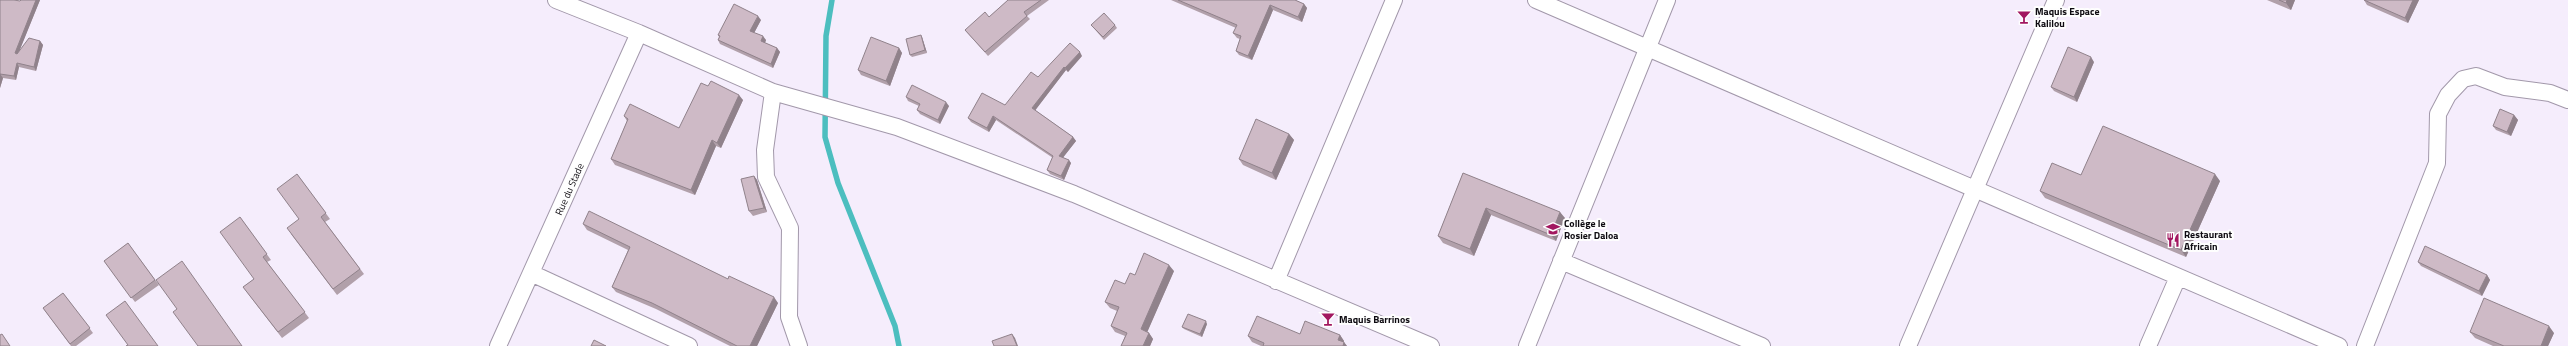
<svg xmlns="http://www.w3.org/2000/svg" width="2568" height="346" font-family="'Titillium Web',sans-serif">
<rect width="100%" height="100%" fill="#f5edfc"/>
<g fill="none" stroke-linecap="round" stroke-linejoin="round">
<path stroke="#4cbebf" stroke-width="5.5" d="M832 0 826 36 825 137 838 183 895 326 899 346"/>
<defs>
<path id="street" d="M556 0 639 33 773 92 897 127 1074 194 1431 346
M1536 0 2339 346
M773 92 765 150 766 177 790 228 789 317 799 346
M1561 261 1762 346
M531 273 689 346
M1276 281 1394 0
M498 346 639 33
M1527 346 1667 0
M1908 346 2056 0
M2148 346 2178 277
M2365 346 2437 163 2438 114 2448 95 2463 79 2476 76 2505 87 2550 93 2568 100"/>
</defs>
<use href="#street" stroke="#a298aa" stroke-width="18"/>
<use href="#street" stroke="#fff" stroke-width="16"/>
</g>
<path fill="#b1a0aa" d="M0 0 20 1 21 0H40L19 51 40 41 43 45 36 71 19 67 16 80 3 78 0 88Z
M1008 0H1049L1027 16 1030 19 988 56 965 30 989 17Z
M1171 0H1295L1304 4 1307 8 1302 22 1273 10 1252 60 1239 55 1236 51 1240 39 1237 38 1233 33 1236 28Z
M2267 0H2295L2291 10Z
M2364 0H2419L2408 23 2367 5Z
M761 20 754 33 766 40 765 43 777 48 780 52 773 68 720 44 718 40 719 37 718 35Z
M1091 25H1115L1117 28 1104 40Z
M922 37 927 53 912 57 910 55Z
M899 48 902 53 890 86 861 75 858 70Z
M1082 56 1068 72 1066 70 1035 110 1073 137 1076 141 1063 157 1071 163 1064 180 1050 174 1047 170 1053 158 996 120 989 132 971 122 968 118 1005 105 1038 77Z
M2094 62 2077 102 2054 91 2051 87Z
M708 86 743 100 721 148 716 146 695 195 615 165 611 159 627 121 624 116 679 128Z
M906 97 949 106 940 124 920 114 917 110 919 106 908 101Z
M2514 115 2518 120 2511 136 2496 130 2493 126Z
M1289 134 1294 140 1276 180 1243 165 1239 159Z
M1463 173 1565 218 1556 241 1491 215 1474 256 1443 243 1438 236Z
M297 174 330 219 325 222 364 274 337 295 291 234 299 219Z
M2081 175 2220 181 2186 257 2045 198 2040 191Z
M754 176 757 180 767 212 753 216 749 211Z
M240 217 271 260 267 262 309 318 282 338 243 287 254 279Z
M583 224 778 303 757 346H730L656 309 616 292 612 287 628 250 587 230Z
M128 243 159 285 135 302 104 261Z
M2418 262 2487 275 2490 280 2482 296 2421 266Z
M1174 271 1147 332 1149 333 1153 339 1150 346H1121L1125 336 1115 332 1111 326 1117 311 1110 308 1105 302 1135 275Z
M63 293 93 333 76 346H71L43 308Z
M1207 324 1202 337 1184 329 1182 327Z
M2470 332 2554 333 2548 346H2493L2475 338Z
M1300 334 1340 335 1344 341 1343 342 1347 346H1261L1252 342 1248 336Z"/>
<path fill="#90828b" d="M36 0H40L17 57 15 53Z
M2287 0H2295L2291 10 2286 3Z
M2413 0H2419L2408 23 2405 18Z
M1304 4 1307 8 1302 22 1298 17Z
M1270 5 1273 10 1252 60 1248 56Z
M758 16 761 20 753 35 750 31Z
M921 35 922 37 927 53 925 50Z
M763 36 766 40 764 45 761 41Z
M40 41 43 45 36 71 34 67Z
M777 48 780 52 773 68 771 64Z
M899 48 902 53 890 86 886 81Z
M1080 52 1082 56 1068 72 1065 68Z
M2091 57 2094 62 2077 102 2074 97Z
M17 63 19 67 16 80 14 76Z
M1064 67 1066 70 1034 112 1032 108Z
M0 74 3 78 0 88Z
M739 95 743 100 721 148 717 143Z
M946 102 949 106 940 124 938 120Z
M2514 115 2518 120 2511 136 2507 132Z
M993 116 996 120 989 132 987 128Z
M1289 134 1294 140 1276 180 1272 173Z
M1073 137 1076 141 1062 159 1059 156Z
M712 140 716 146 695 195 691 190Z
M1069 160 1071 163 1064 180 1061 176Z
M2215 174 2220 181 2186 257 2181 250Z
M754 176 757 180 767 212 764 208Z
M1486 208 1491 215 1474 256 1470 249Z
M1560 212 1565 218 1556 241 1551 235Z
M1169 265 1174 271 1146 335 1141 329Z
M2487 275 2490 280 2482 296 2479 291Z
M774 297 778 303 757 346H750Z
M1206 321 1207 324 1202 337 1200 334Z
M2549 326 2554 333 2548 346H2541Z
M1149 333 1153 339 1150 346H1143Z
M1012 334 1015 338 1018 346H1017Z
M1340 335 1344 341 1342 346 1338 340Z
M1344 342 1347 346H1343Z"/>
<path fill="#cebac6" stroke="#90828b" d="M0 0H14L20 1 21 0H36L15 53 17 54 29 38 40 41 34 67 17 63 14 76 0 74V75Z
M1008 0H1041L1024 12 1027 16 985 52 965 30 985 12 989 17Z
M1178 0H1295L1304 4 1298 17 1270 5 1248 56 1236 51 1241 36 1233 33 1237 25Z
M2279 0H2287L2286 3Z
M2364 0H2413L2405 18Z
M734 4 758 16 750 31 763 36 761 41 777 48 771 64 718 40 720 36 718 35Z
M1104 13 1115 25 1103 37 1091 25Z
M921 35 925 50 910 55 906 39Z
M871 37 899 48 886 81 858 70Z
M1070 43 1080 52 1065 68 1064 67 1032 108 1073 137 1059 156 1069 160 1061 176 1047 170 1053 156 993 116 987 128 968 118 982 93 1005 105 1031 72 1038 77Z
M2068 47 2091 57 2074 97 2051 87Z
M711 81 739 95 717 143 712 140 691 190 611 159 628 119 624 116 630 104 679 128 701 83 708 86Z
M912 85 946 102 938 120 917 110 920 104 906 97Z
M2500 109 2514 115 2507 132 2493 126Z
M1256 119 1289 134 1272 173 1239 159Z
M2103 126 2215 174 2181 250 2040 191 2052 163 2081 175Z
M1463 173 1560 212 1551 235 1486 208 1470 249 1438 236Z
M297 174 326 213 321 217 360 269 333 289 287 228 299 219 277 189Z
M754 176 764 208 749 211 741 179Z
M589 211 728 279 729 276 774 297 750 346H737L652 303 612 287 630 247 583 224Z
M240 217 267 254 263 257 305 312 278 332 243 287 254 279 220 232Z
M128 243 155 280 131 298 104 261Z
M2425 246 2487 275 2479 291 2418 262Z
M1144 253 1169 265 1141 329 1149 333 1143 346H1121L1127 333 1111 326 1119 307 1105 302 1115 280 1125 284 1130 273 1135 275Z
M182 261 242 346H198L173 312 177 309 156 280Z
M63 293 90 328 70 344 43 308Z
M2484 298 2549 326 2541 346H2504L2470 332Z
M125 301 158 346H126L128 345 106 315Z
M1188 314 1206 321 1200 334 1182 327Z
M1257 316 1300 334 1305 321 1340 335 1338 340 1344 342 1343 346H1263L1264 343 1248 336Z
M2 334 10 346H0V335Z
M1012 334 1017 346H994L992 341Z
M594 340 606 346H591Z"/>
<defs>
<symbol id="bar-bare" viewBox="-9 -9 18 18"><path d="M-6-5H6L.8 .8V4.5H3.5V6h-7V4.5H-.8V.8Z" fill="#a21760" stroke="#fefefe" stroke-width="2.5" paint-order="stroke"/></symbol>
<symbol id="school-bare" viewBox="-9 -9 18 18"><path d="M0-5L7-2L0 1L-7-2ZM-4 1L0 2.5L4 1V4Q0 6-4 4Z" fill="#a21760" stroke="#fefefe" stroke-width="2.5" paint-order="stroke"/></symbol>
<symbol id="restaurant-bare" viewBox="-9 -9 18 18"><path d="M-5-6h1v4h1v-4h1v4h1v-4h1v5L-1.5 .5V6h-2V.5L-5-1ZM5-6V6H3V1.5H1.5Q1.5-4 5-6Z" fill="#a21760" stroke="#fefefe" stroke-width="2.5" paint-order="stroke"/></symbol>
</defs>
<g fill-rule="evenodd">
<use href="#bar-bare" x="2014" y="7" width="20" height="20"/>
<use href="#school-bare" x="1543" y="219" width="20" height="20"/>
<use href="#restaurant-bare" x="2163" y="230" width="20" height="20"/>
<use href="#bar-bare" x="1318" y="309" width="20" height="20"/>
</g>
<g text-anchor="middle" stroke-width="4" stroke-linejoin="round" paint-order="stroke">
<g font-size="10" font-weight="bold" fill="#0d0a10" stroke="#fefefe" text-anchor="start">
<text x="2035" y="15">Maquis Espace<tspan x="2035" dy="12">Kalilou</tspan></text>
<text x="1564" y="227">Collège le<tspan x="1564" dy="12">Rosier Daloa</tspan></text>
<text x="2184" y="238">Restaurant<tspan x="2184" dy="12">Africain</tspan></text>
<text x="1339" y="323">Maquis Barrinos</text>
</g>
<g font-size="10" fill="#0d0a10" stroke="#fefefe">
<text transform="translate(569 189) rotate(-66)" y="4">Rue du Stade</text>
</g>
</g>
</svg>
